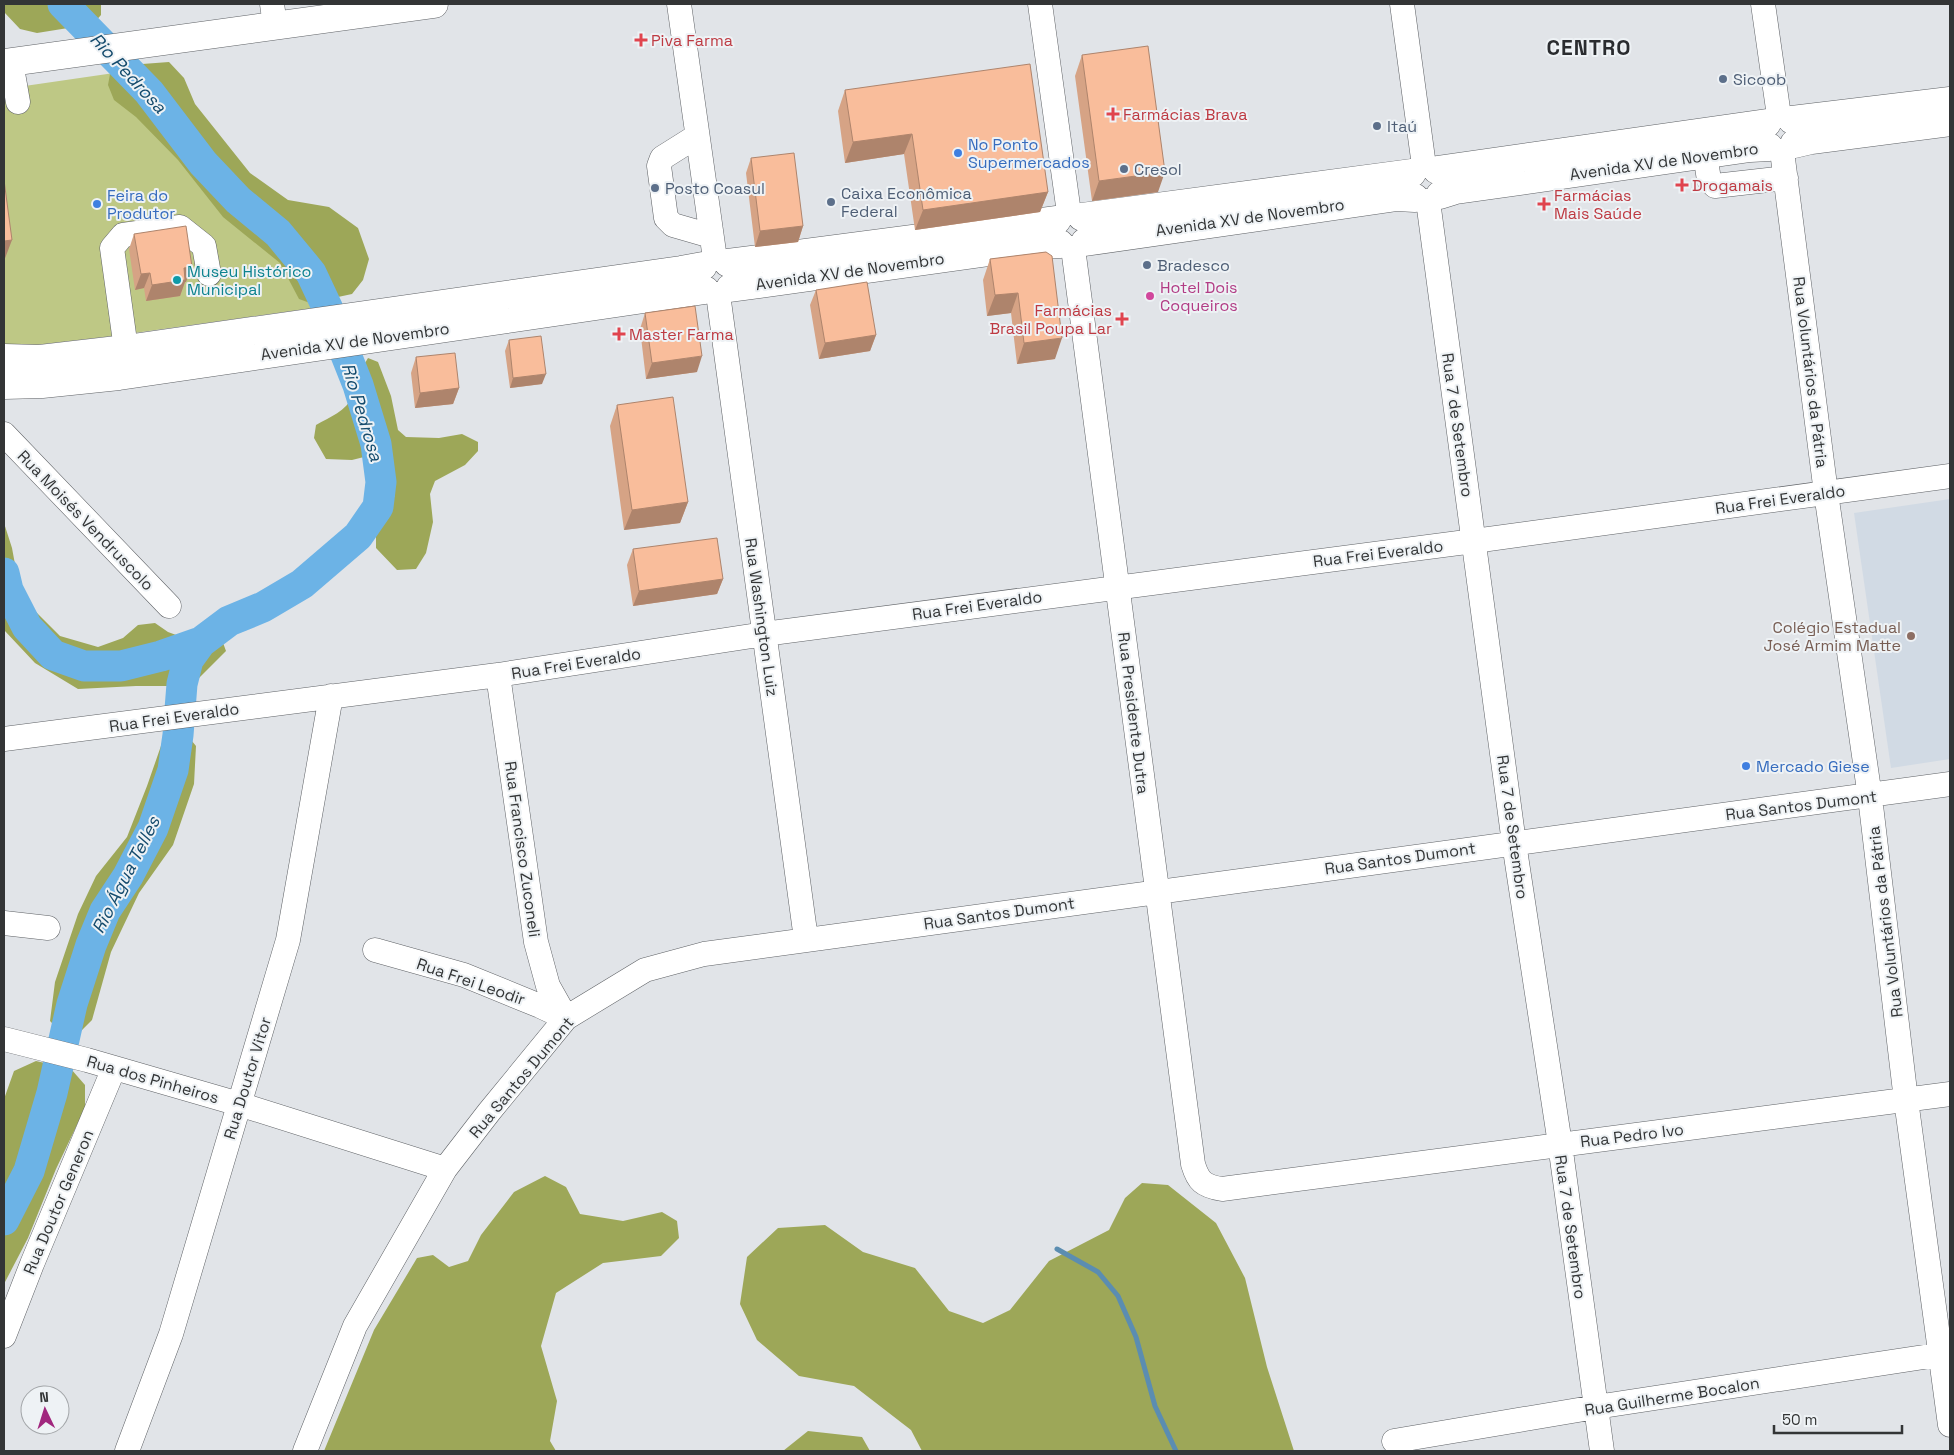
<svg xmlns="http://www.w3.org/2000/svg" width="1954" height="1455" font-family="'Space Grotesk',sans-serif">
<rect width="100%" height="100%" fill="#e1e4e8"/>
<path fill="#d1dae4" d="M1950 499V759L1891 768 1854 513Z"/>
<path fill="#bec885" d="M121 72 305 276 321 307 113 336 36 345H4V89Z"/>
<path fill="#9da758" d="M4 4H101V15L93 24 37 33 20 29 4 12Z
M169 62 184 78 195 104 250 173 288 200 329 207 358 228 369 259 363 280 352 294 310 303 299 299 280 263 223 217 178 160 136 117 114 100 108 85 110 74 129 65Z
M368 358 378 362 391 396 398 430 406 437 439 438 462 434 478 442V451L465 465 435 481 430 494 433 522 426 553 416 569 397 570 376 548V533L388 519 395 494 386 463 368 456 352 460 326 459 314 438 316 425C330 417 346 411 353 396 359 382 359 372 368 358Z
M4 523 12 548 21 597 60 636 98 647 123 638 138 625 155 623 168 632 187 639 213 638 222 640 226 651 199 678 168 686H136L78 689 35 663 4 630Z
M175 734 187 735 196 746 194 784 173 845 139 893 111 952 92 1020 79 1033 60 1031 50 1021 55 982 78 914 96 876 127 837 147 786 162 743Z
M36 1061 71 1069 85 1085V1108L56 1169 28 1238 4 1284V1099L14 1071Z
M545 1176 566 1187 580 1214 623 1221 662 1212 677 1221 679 1238 661 1256 603 1263 556 1293 541 1346 557 1401 550 1441 556 1451H324L374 1330 417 1258 433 1255 449 1267 468 1261 481 1235 514 1192Z
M1142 1183 1168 1185 1216 1223 1245 1278 1267 1367 1294 1451H922L911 1430 854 1386 799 1376 757 1340 740 1304 747 1257 778 1228 825 1225 863 1252 915 1268 949 1311 983 1323 1010 1310 1049 1261 1109 1230 1125 1198Z
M808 1431 862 1437 870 1451H783Z"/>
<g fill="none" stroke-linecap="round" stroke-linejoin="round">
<path stroke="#5b8db1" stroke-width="5" d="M1057 1249 1098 1272 1118 1296 1136 1337 1155 1406 1176 1451"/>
<path stroke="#6cb3e6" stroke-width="31" d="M4 573 8 590 27 627 53 655 84 666H121L161 656 201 642 229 621 263 607 302 584 358 536 378 507 381 482 376 444 358 385 327 307 311 273 278 233 238 200 203 163 149 92 63 4
M4 1220 29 1171 52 1093 72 1004 91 945 105 911 128 876 153 828 173 770 178 735 182 684 188 660 201 642"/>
<defs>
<path id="minor" d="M272 4 275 25
M679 4 715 259
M1040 4 1069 213
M1402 4 1424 166
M1763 4 1779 116
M11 62 18 102
M697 136 662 158 659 166 666 218 673 225 711 236
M1782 151 1826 493 1870 797 1906 1100 1950 1425
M1705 154 1709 180 1715 186 1786 178
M1428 201 1514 843 1560 1144 1602 1451
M1073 248 1193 1164C1198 1181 1203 1186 1222 1189L1950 1094
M718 294 806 939
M126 349 112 248 123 235 180 227 204 246 209 274
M4 434 169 606
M498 675 536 942 548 986 566 1018
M4 739 498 675 764 634 1474 541 1950 476
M4 923 48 928
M375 950 464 975 540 1006 566 1018
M4 1039 87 1060 239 1104 445 1169
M4 1336 32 1264 114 1068
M1394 1441 1596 1407 1950 1353
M127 1451 171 1334 288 940 331 696
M305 1451 355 1326 445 1169 489 1112 566 1018 645 970 704 954 1950 784"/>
<path id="major" d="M4 63 434 4
M1792 120 1950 101
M1794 144 1811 140 1950 122
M1437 170 1767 123
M1440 195 1456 190 1750 148 1769 147
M1082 217 1412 173
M1085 242 1397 197 1415 198
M728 263 1057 220
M730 288 1039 245 1060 244
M4 358 40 359 126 349 681 270 703 266
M4 385 42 384 119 376 705 290"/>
</defs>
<use href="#minor" stroke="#5f6266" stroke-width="25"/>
<use href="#major" stroke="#5f6266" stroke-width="29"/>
<use href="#minor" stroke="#fff" stroke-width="24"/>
<use href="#major" stroke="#fff" stroke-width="28"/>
</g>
<path fill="#d6a385" d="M1082 55 1158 192 1092 201 1075 76Z
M845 90 1048 192 1040 212 915 230 904 154 845 163 838 111Z
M751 158 803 226 798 242 755 247 746 173Z
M134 234 186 282H185L180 296 146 301 144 288 135 290 129 249Z
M1046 252 1055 359 1017 364 1011 313 987 316 983 280 990 259Z
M816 290 876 335 870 351 819 359 810 305Z
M645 313 697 372 646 379 640 329Z
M509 340 542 384 510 388 505 351Z
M416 357 459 388 453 404 415 408 411 373Z
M617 405 688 502 680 523 624 530 610 426Z
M633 549 723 579 717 594 633 606 627 565Z"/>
<path fill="#ae846c" d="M912 134 904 154 845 163 853 142Z
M1165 172 1158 192 1092 201 1099 181Z
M1048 192 1040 212 915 230 923 210Z
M803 226 798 242 755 247 760 231Z
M12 240 4 261V241Z
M192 267 186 282H185L180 296 146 301 152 285 184 268Z
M150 273 144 288 135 290 141 274Z
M1018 293 1011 313 987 316 995 295Z
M876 335 870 351 819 359 825 343Z
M1062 338 1055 359 1017 364 1024 343Z
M702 356 697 372 646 379 652 363Z
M546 374 542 384 510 388 513 378Z
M459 388 453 404 415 408 420 393Z
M688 502 680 523 624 530 632 510Z
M723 579 717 594 633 606 639 591Z"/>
<path fill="#f9bd9b" stroke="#ae846c" d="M1148 46 1165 172 1099 181 1082 55Z
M1030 64 1048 192 923 210 912 134 853 142 845 90Z
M794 153 803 226 760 231 751 158Z
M4 180 12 240 4 241Z
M186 226 192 267 184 268 185 280 152 285 150 273 141 274 134 234Z
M1046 252 1052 256 1062 338 1024 343 1018 293 995 295 990 259Z
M867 282 876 335 825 343 816 290Z
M695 306 702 356 652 363 645 313Z
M541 336 546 374 513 378 509 340Z
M455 353 459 388 420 393 416 357Z
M673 397 688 502 632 510 617 405Z
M717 538 723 579 639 591 633 549Z"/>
<g fill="#e0444e" stroke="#eef2f5" stroke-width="2">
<path d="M638.5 32.5h5v5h5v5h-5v5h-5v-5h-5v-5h5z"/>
<path d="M1110.5 106.5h5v5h5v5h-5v5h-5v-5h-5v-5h5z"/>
<path d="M1679.5 177.5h5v5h5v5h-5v5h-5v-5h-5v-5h5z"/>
<path d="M1541.5 196.5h5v5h5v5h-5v5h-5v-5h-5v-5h5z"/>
<path d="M1119.5 311.5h5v5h5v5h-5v5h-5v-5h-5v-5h5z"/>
<path d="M616.5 326.5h5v5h5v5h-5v5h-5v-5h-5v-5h5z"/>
</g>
<g fill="#5c6f8a" stroke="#eef2f5" stroke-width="2">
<circle cx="1723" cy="79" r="5"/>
<circle cx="1377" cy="126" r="5"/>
<circle cx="1124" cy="169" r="5"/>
<circle cx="655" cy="188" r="5"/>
<circle cx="831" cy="202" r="5"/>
<circle cx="1147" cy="265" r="5"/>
</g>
<g fill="#3f7fe0" stroke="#eef2f5" stroke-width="2">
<circle cx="958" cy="153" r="5"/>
<circle cx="97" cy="204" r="5"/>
<circle cx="1746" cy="766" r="5"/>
</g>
<circle fill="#0f9aa8" stroke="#eef2f5" stroke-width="2" cx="177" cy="280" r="5"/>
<circle fill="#d1479c" stroke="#eef2f5" stroke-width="2" cx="1150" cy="296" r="5"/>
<circle fill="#8d6e63" stroke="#eef2f5" stroke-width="2" cx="1911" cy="636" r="5"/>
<g text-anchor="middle" stroke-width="4" stroke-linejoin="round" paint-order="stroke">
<g font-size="16" fill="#be3a42" stroke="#eef2f5" text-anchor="start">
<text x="651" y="46">Piva Farma</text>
<text x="1123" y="120">Farmácias Brava</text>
<text x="1692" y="191">Drogamais</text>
<text x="1554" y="201">Farmácias<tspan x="1554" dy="18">Mais Saúde</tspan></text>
<text x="1112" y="316" text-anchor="end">Farmácias<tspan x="1112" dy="18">Brasil Poupa Lar</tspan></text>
<text x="629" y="340">Master Farma</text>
</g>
<g font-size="16" fill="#4e5e75" stroke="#eef2f5" text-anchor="start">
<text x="1733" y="85">Sicoob</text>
<text x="1387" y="132">Itaú</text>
<text x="1134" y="175">Cresol</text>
<text x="665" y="194">Posto Coasul</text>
<text x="841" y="199">Caixa Econômica<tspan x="841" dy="18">Federal</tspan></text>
<text x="1157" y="271">Bradesco</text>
</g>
<g font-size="16" fill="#366cbe" stroke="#eef2f5" text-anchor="start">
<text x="968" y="150">No Ponto<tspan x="968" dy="18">Supermercados</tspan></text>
<text x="107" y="201">Feira do<tspan x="107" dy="18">Produtor</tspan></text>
<text x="1756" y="772">Mercado Giese</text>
</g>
<g font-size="16" fill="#333536" stroke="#eef2f5">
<text transform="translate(1664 161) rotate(-8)" y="6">Avenida XV de Novembro</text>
<text transform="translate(1250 217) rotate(-8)" y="6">Avenida XV de Novembro</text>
<text transform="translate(850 271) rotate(-8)" y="6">Avenida XV de Novembro</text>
<text transform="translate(355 341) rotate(-8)" y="6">Avenida XV de Novembro</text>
<text transform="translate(1811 372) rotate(83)" y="6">Rua Voluntários da Pátria</text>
<text transform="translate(1458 425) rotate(82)" y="6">Rua 7 de Setembro</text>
<text transform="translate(1780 499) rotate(-8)" y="6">Rua Frei Everaldo</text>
<text transform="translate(86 520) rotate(46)" y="6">Rua Moisés Vendruscolo</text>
<text transform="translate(1378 553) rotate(-7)" y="6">Rua Frei Everaldo</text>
<text transform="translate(977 605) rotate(-8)" y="6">Rua Frei Everaldo</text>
<text transform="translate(762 617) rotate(82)" y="6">Rua Washington Luiz</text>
<text transform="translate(576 663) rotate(-9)" y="6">Rua Frei Everaldo</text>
<text transform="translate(1134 713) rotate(83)" y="6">Rua Presidente Dutra</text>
<text transform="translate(174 717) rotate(-8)" y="6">Rua Frei Everaldo</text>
<text transform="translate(1801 805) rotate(-7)" y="6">Rua Santos Dumont</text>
<text transform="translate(1513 827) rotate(82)" y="6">Rua 7 de Setembro</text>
<text transform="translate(523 849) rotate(82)" y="6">Rua Francisco Zuconeli</text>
<text transform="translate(1400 858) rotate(-8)" y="6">Rua Santos Dumont</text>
<text transform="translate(999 913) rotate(-8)" y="6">Rua Santos Dumont</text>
<text transform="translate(1885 922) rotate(-97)" y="6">Rua Voluntários da Pátria</text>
<text transform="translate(471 981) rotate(19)" y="6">Rua Frei Leodir</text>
<text transform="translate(521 1077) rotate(-50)" y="6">Rua Santos Dumont</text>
<text transform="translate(247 1078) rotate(-73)" y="6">Rua Doutor Vitor</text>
<text transform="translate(153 1079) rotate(16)" y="6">Rua dos Pinheiros</text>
<text transform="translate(1632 1135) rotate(-7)" y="6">Rua Pedro Ivo</text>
<text transform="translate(58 1202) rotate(-67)" y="6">Rua Doutor Generon</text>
<text transform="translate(1571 1227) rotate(82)" y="6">Rua 7 de Setembro</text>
<text transform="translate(1672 1396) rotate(-9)" y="6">Rua Guilherme Bocalon</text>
</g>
<g font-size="16" fill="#0d838f" stroke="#eef2f5" text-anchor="start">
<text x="187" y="277">Museu Histórico<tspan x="187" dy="18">Municipal</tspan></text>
</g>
<g font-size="16" fill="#b23c85" stroke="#eef2f5" text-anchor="start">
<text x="1160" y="293">Hotel Dois<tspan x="1160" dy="18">Coqueiros</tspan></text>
</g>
<g font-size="16" fill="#785e54" stroke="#eef2f5" text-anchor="end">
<text x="1901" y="633">Colégio Estadual<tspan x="1901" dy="18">José Armim Matte</tspan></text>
</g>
<g font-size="18" font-style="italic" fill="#144b6d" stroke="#eef2f5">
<text transform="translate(128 73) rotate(47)" y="6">Rio Pedrosa</text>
<text transform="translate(362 412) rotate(73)" y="6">Rio Pedrosa</text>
<text transform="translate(126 875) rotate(-63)" y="6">Rio Água Telles</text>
</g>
<g font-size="21" font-weight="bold" letter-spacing="1" fill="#2a2c2f" stroke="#eef2f5">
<text x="1589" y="55">CENTRO</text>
</g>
</g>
<rect width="1954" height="1455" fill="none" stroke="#333536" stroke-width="10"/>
<g transform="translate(45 1410) rotate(356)"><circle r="24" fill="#eef2f5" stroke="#a3a6a9"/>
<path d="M0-4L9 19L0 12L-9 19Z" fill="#a1277e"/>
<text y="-8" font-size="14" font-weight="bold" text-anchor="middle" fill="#333536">N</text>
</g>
<path d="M1774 1425v8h128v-8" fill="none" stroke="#333536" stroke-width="2.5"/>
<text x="1782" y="1425" font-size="15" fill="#333536" stroke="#eef2f5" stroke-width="4" paint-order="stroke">50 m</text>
</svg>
